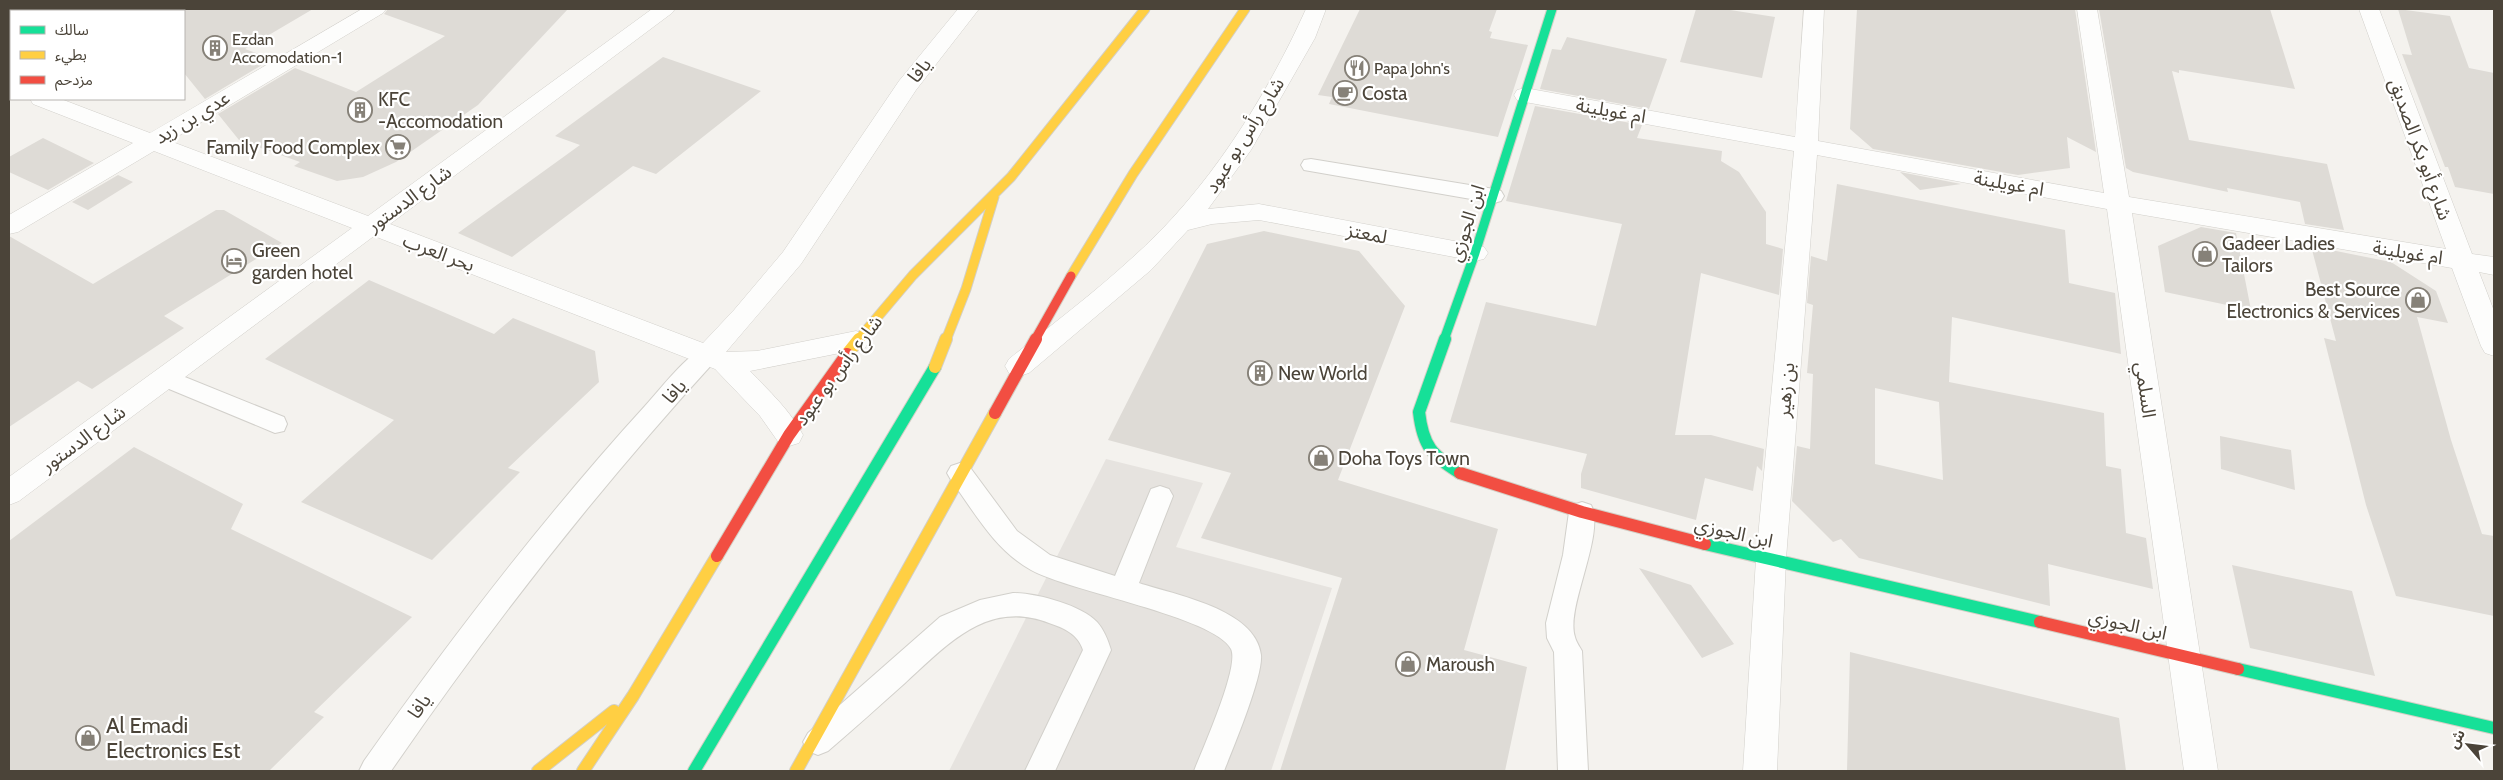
<svg xmlns="http://www.w3.org/2000/svg" width="2503" height="780" font-family="Cabin,'Noto Sans Arabic',sans-serif">
<rect width="100%" height="100%" fill="#f4f2ee"/>
<path fill="#e6e3df" d="M1106 459 1203 483 1176 547 1332 588 1271 771H949Z"/>
<path fill="#dedbd6" fill-rule="evenodd" d="M184 9H313L245 49 272 59 205 99 184 73Z
M388 9H568L478 105 396 162 363 177 337 181 294 166 300 162 239 140 218 114 295 68 356 92 445 36 384 14Z
M1360 9H1497L1489 31 1492 32 1490 38 1528 45 1498 137 1329 104 1332 97 1318 95Z
M1696 9H1724L1775 17 1762 78 1680 62Z
M1857 9H2075L2096 152 2067 137 2070 168 2018 175 1873 149 1850 129Z
M2099 9H2270L2295 89 2179 70V73L2172 71 2189 140 2327 164 2344 230 2305 224 2300 202 2227 188 2228 192 2133 172 2126 168Z
M2398 9 2450 16 2469 68 2494 73V194L2455 187 2448 167H2445L2402 54 2412 55Z
M1567 37 1667 59 1649 109 1540 89 1552 49 1561 50Z
M663 57 761 91 656 174 633 166 512 257 458 233 580 145 555 136Z
M1535 106 1642 125 1637 138 1722 151 1721 161 1739 172 1766 212V244L1783 249 1779 295 1701 273 1675 435H1711L1764 449 1762 471 1757 466 1753 491 1705 478 1696 520 1581 488V474L1587 454 1450 422 1486 302 1596 326 1622 224 1506 201Z
M43 138 94 163 48 190 9 172V157Z
M1900 172 1961 184 1920 190Z
M118 175 133 182 88 210 72 202Z
M1837 184 2065 230 2069 283 2115 293 2121 354 1952 317 1949 382 2104 413 2106 466 2121 469 2126 533 2146 538 2153 589 2048 564 2050 606 1859 558 1841 539 1833 542 1792 501 1797 446 1810 449 1813 374 1807 373 1813 305 1807 303 1811 256 1827 261ZM1875 388 1939 402 1943 480 1875 464Z
M216 210H224L282 243 164 316 184 328 92 389 78 381 9 427V236L93 284Z
M2201 227 2236 233 2251 310 2165 292 2158 246Z
M1264 231 1359 251 1405 306 1338 480 1498 529 1464 650 1527 667 1505 771H1280L1342 578 1201 538 1231 473 1108 440 1207 244Z
M2311 246 2391 262 2436 291 2448 323 2417 317 2451 440 2482 534 2494 536V616L2396 596 2366 505 2324 338 2336 341Z
M369 280 494 334 513 318 595 351 599 382 508 468 520 472 432 560 301 502 394 420 265 359Z
M2220 436 2291 450 2295 490 2221 469Z
M134 447 243 504 231 529 412 617 314 712 324 717 269 771H9V541Z
M2232 565 2352 591 2375 676 2250 648Z
M1639 568 1691 585 1734 644 1702 658Z
M1850 652 2119 718 2126 771H1847Z"/>
<g fill="none" stroke-linecap="round" stroke-linejoin="round">
<defs>
<path id="lane" d="M1311 159 1494 189 1501 191 1504 196 1501 201 1494 203 1304 170 1301 165 1304 160Z
M707 347 715 349 719 355 715 361C597 490 490 627 391 771H359L364 761C451 638 543 518 645 406 660 390 688 352 707 347Z
M165 369 284 417 287 424 284 431 275 433 157 384 153 378 157 372Z
M960 463 969 466 1017 531 1050 555 1115 576 1151 489 1160 486 1169 489 1173 496 1139 583C1175 595 1256 609 1261 655 1263 677 1233 748 1224 771H1194C1202 750 1240 666 1231 649 1215 617 1068 591 1031 570 995 550 975 513 951 480L947 473 951 466Z
M1582 502 1591 505C1606 534 1565 608 1575 637 1576 642 1580 647 1582 651L1588 771H1558L1554 652 1547 638 1546 623 1563 555 1569 512 1573 505Z
M1013 593C1036 593 1081 605 1097 622 1104 630 1108 640 1111 650L1055 771H1025L1083 650C1078 634 1064 628 1049 623 987 599 947 645 905 683 879 706 854 729 828 751L818 755 808 751 803 742 808 733 940 617 980 600Z"/>
<path id="street" d="M68 9H92L91 11H67Z
M362 9H386L383 13 170 141 368 216 652 9H675L672 13 390 224 703 343 734 310 783 252 899 81 958 9H979L916 90 801 264 726 352 757 351 856 331 865 334 869 341 865 348 750 371C769 391 790 410 803 435L799 443 789 446 779 443 760 416 715 369 374 236 19 501 9 505V477L352 228 154 151 18 232 9 234V215L133 143 33 104 30 99H61L150 133Z
M1306 9H1326L1315 38 1251 150 1208 209 1259 204 1475 245 1484 247 1488 253 1484 259 1475 261 1259 220 1212 224 1188 230 1151 270 1029 373 1019 376 1009 373 1005 366 1009 359C1050 326 1093 294 1132 258 1206 193 1266 98 1306 9Z
M1804 9H1824L1818 141 2104 193 2077 9H2097L2129 197 2446 249 2359 9H2379L2472 254 2494 257V275L2479 272 2494 311V356L2485 353 2481 346 2452 268 2132 213 2218 771H2184L2107 209 1817 155 1786 559 1777 771H1743L1756 559 1794 151 1525 102 1517 100 1514 95 1517 90 1525 88 1795 137Z
M9 40H11V53H9Z
M9 80 11 81V95L9 94Z"/>
<path id="fast-far1" d="M1444 340 1475 253 1552 9"/>
<path id="fast" d="M1445 339 1419 412C1423 447 1432 455 1460 473
M1705 544 2040 622
M2238 669 2494 728
M694 771 935 367"/>
<path id="slow-far1" d="M1071 276 1133 174 1245 9
M858 340 913 275 1011 177 1145 9
M946 340 966 289 994 197"/>
<path id="slow" d="M847 354 859 339
M935 367 946 339
M538 771 614 711
M583 771 633 696 717 556
M796 771 995 413"/>
<path id="jam-far1" d="M1035 340 1071 276"/>
<path id="jam" d="M995 413 1036 339
M1460 473 1582 512 1705 544
M717 556 789 435 847 354
M2040 622 2238 669"/>
</defs>
<use href="#lane" stroke="#d2d0cb" stroke-width="2"/>
<use href="#street" stroke="#d2d0cb" stroke-width="1"/>
<use href="#fast-far1" stroke="#d3cfc5" stroke-width="11"/>
<use href="#fast" stroke="#d3cfc5" stroke-width="14"/>
<use href="#slow-far1" stroke="#d3cfc5" stroke-width="11"/>
<use href="#slow" stroke="#d3cfc5" stroke-width="14"/>
<use href="#jam-far1" stroke="#d3cfc5" stroke-width="11"/>
<use href="#jam" stroke="#d3cfc5" stroke-width="14"/>
<use href="#lane" fill="#fdfdfc" fill-rule="evenodd"/>
<use href="#street" fill="#fdfdfc" fill-rule="evenodd"/>
<use href="#fast-far1" stroke="#16e098" stroke-width="9"/>
<use href="#fast" stroke="#16e098" stroke-width="12"/>
<use href="#slow-far1" stroke="#ffcf43" stroke-width="9"/>
<use href="#slow" stroke="#ffcf43" stroke-width="12"/>
<use href="#jam-far1" stroke="#f24e42" stroke-width="9"/>
<use href="#jam" stroke="#f24e42" stroke-width="12"/>
</g>
<defs>
<symbol id="building-ring" viewBox="-11 -11 22 22"><circle r="9.5" fill="#fff" stroke="#868178" stroke-width="1.5"/><path d="M-4-6H4V6H1V3H-1V6H-4ZM-2.5-4.3h1.7v1.8h-1.7ZM.8-4.3h1.7v1.8H.8ZM-2.5-1h1.7V.8h-1.7ZM.8-1h1.7V.8H.8Z" fill="#868178"/></symbol>
<symbol id="restaurant-ring" viewBox="-11 -11 22 22"><circle r="9.5" fill="#fff" stroke="#868178" stroke-width="1.5"/><path d="M-5-6h1v4h1v-4h1v4h1v-4h1v5L-1.5 .5V6h-2V.5L-5-1ZM5-6V6H3V1.5H1.5Q1.5-4 5-6Z" fill="#868178"/></symbol>
<symbol id="cafe-ring" viewBox="-11 -11 22 22"><circle r="9.5" fill="#fff" stroke="#868178" stroke-width="1.5"/><path d="M-5.5-4.5H6V0H3Q3 3.5 0 3.5H-2.5Q-5.5 3.5-5.5 0ZM3-3.2v2h1.7v-2ZM-6 4.5H4V6H-6Z" fill="#868178"/></symbol>
<symbol id="supermarket-ring" viewBox="-11 -11 22 22"><circle r="9.5" fill="#fff" stroke="#868178" stroke-width="1.5"/><path d="M-6-5.5h2.5l.6 2H6L4.5 2H-2.5L-4.4-4H-6ZM-1.5 3.2a1.3 1.3 0 1 0 .1 0ZM3 3.2a1.3 1.3 0 1 0 .1 0Z" fill="#868178"/></symbol>
<symbol id="shop-ring" viewBox="-11 -11 22 22"><circle r="9.5" fill="#fff" stroke="#868178" stroke-width="1.5"/><path d="M-5-2.5h2.3a2.7 3.5 0 0 1 5.4 0H5L5.5 6h-11ZM-1.5-2.5h3a1.5 2.3 0 0 0-3 0Z" fill="#868178"/></symbol>
<symbol id="hotel-ring" viewBox="-11 -11 22 22"><circle r="9.5" fill="#fff" stroke="#868178" stroke-width="1.5"/><path d="M-6-4.5h1.5V1H6V5H4.5V3h-9V5H-6ZM-4 0a1.8 1.8 0 1 1 3.6 0ZM.5 0V-2.5h3Q6-2.5 6 0Z" fill="#868178"/></symbol>
</defs>
<g fill-rule="evenodd">
<use href="#building-ring" x="201" y="34" width="28" height="28"/>
<use href="#restaurant-ring" x="1343" y="54" width="28" height="28"/>
<use href="#cafe-ring" x="1331" y="79" width="28" height="28"/>
<use href="#building-ring" x="346" y="96" width="28" height="28"/>
<use href="#supermarket-ring" x="384" y="133" width="28" height="28"/>
<use href="#shop-ring" x="2191" y="240" width="28" height="28"/>
<use href="#hotel-ring" x="220" y="247" width="28" height="28"/>
<use href="#shop-ring" x="2404" y="286" width="28" height="28"/>
<use href="#building-ring" x="1246" y="359" width="28" height="28"/>
<use href="#shop-ring" x="1307" y="444" width="28" height="28"/>
<use href="#shop-ring" x="1394" y="650" width="28" height="28"/>
<use href="#shop-ring" x="74" y="724" width="28" height="28"/>
</g>
<g text-anchor="middle" stroke-width="4.5" stroke-linejoin="round" paint-order="stroke">
<g font-size="16" fill="#4b4439" stroke="#fff" text-anchor="start">
<text x="232" y="45">Ezdan<tspan x="232" dy="18">Accomodation-1</tspan></text>
<text x="1374" y="74">Papa John's</text>
</g>
<g font-size="19" fill="#4b4439" stroke="#fff">
<text transform="translate(919 70) rotate(-52)" y="7">يافا</text>
<text transform="translate(1611 110) rotate(10)" y="7">ام غويلينة</text>
<text transform="translate(192 117) rotate(-31)" y="7">عدي بن زيد</text>
<text transform="translate(1244 135) rotate(-58)" y="7">شارع رأس بو عبود</text>
<text transform="translate(2421 149) rotate(70)" y="7">شارع أبو بكر الصديق</text>
<text transform="translate(2009 183) rotate(10)" y="7">ام غويلينة</text>
<text transform="translate(409 198) rotate(-36)" y="7">شارع الدستور</text>
<text transform="translate(1466 223) rotate(-72)" y="7">ابن الجوزي</text>
<text transform="translate(1367 233) rotate(11)" y="7">لمعتز</text>
<text transform="translate(439 252) rotate(21)" y="7">بحر العرب</text>
<text transform="translate(2408 252) rotate(9)" y="7">ام غويلينة</text>
<text transform="translate(838 370) rotate(-53)" y="7">شارع رأس بو عبود</text>
<text transform="translate(1785 390) rotate(-85)" y="7">بن زهير</text>
<text transform="translate(2146 390) rotate(82)" y="7">السلمي</text>
<text transform="translate(674 391) rotate(-48)" y="7">يافا</text>
<text transform="translate(83 438) rotate(-36)" y="7">شارع الدستور</text>
<text transform="translate(1734 532) rotate(13)" y="7">ابن الجوزي</text>
<text transform="translate(2128 624) rotate(13)" y="7">ابن الجوزي</text>
<text transform="translate(419 706) rotate(-55)" y="7">يافا</text>
</g>
<g font-size="19" fill="#4b4439" stroke="#fff" text-anchor="start">
<text x="1362" y="100">Costa</text>
<text x="378" y="106">KFC<tspan x="378" dy="22">-Accomodation</tspan></text>
<text x="380" y="154" text-anchor="end">Family Food Complex</text>
<text x="2222" y="250">Gadeer Ladies<tspan x="2222" dy="22">Tailors</tspan></text>
<text x="252" y="257">Green<tspan x="252" dy="22">garden hotel</tspan></text>
<text x="2400" y="296" text-anchor="end">Best Source<tspan x="2400" dy="22">Electronics &amp; Services</tspan></text>
<text x="1278" y="380">New World</text>
<text x="1338" y="465">Doha Toys Town</text>
<text x="1426" y="671">Maroush</text>
</g>
<g font-size="22" fill="#4b4439" stroke="#fff" text-anchor="start">
<text x="106" y="733">Al Emadi<tspan x="106" dy="25">Electronics Est</tspan></text>
</g>
</g>
<rect width="2503" height="780" fill="none" stroke="#4b4439" stroke-width="20"/>
<rect x="10" y="10" width="175" height="90" fill="#ffffff" stroke="#b7b4b0"/>
<rect x="20" y="26" width="25" height="8" fill="#16e098" stroke="#b7b4b0"/>
<text x="55" y="35" font-size="15" fill="#4b4439">سالك</text>
<rect x="20" y="51" width="25" height="8" fill="#ffcf43" stroke="#b7b4b0"/>
<text x="55" y="60" font-size="15" fill="#4b4439">بطيء</text>
<rect x="20" y="76" width="25" height="8" fill="#f24e42" stroke="#b7b4b0"/>
<text x="55" y="85" font-size="15" fill="#4b4439">مزدحم</text>
<g transform="translate(2468 745) rotate(298)" stroke="#ffffff" stroke-width="4" paint-order="stroke">
<path d="M0-4L9 19L0 12L-9 19Z" fill="#4b4439"/>
<text y="-8" font-size="14" font-weight="bold" text-anchor="middle" fill="#4b4439">ش</text>
</g>
</svg>
